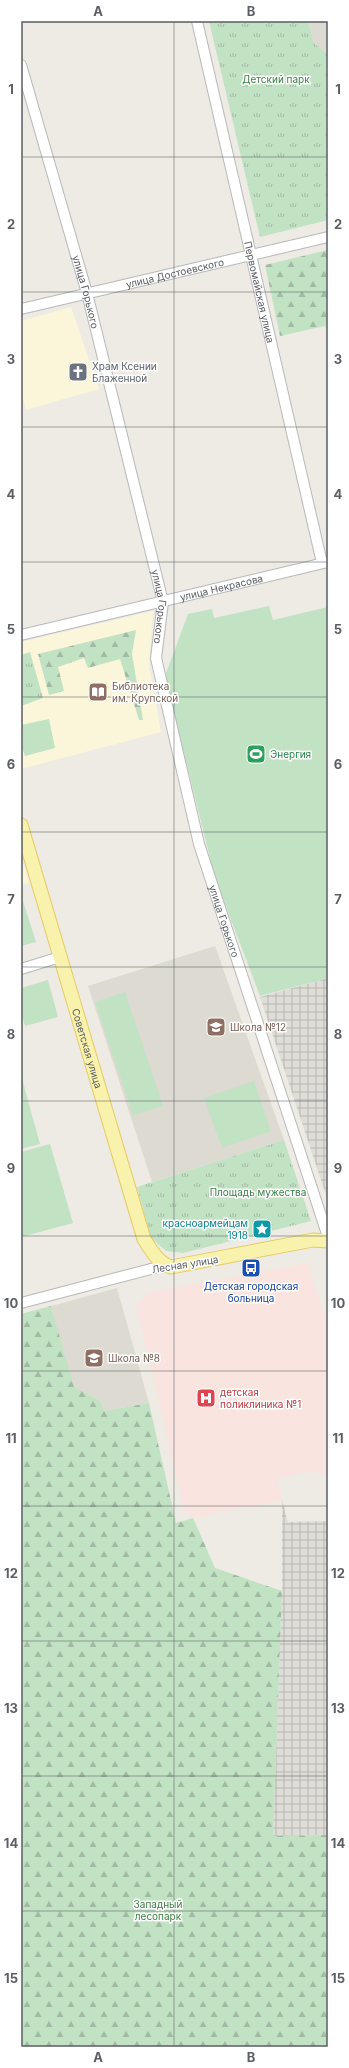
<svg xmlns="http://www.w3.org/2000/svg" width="349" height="2068" font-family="Inter,sans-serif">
<defs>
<pattern id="industrial-grid" width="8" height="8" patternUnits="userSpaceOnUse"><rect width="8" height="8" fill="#deddd7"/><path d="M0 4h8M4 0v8" fill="none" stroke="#b7b6b2"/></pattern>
<pattern id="forest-firs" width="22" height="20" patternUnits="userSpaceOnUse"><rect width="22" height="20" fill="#c2e2c4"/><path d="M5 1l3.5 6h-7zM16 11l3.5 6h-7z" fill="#a1baa3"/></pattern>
<pattern id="park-tufts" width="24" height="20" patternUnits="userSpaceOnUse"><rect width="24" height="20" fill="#c2e2c4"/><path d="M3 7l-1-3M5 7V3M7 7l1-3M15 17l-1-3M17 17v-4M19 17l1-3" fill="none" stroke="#a1baa3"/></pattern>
</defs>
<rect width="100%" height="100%" fill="#edebe3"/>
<path fill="#fbf6da" d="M71 307 99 389 26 410 21 390V321Z
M153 611 149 665 161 732 21 769V642Z
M21 855 29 883 21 885Z"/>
<path fill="url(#industrial-grid)" d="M328 978V1201L260 997Z
M282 1500 288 1522 328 1521V1835L273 1836 282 1591Z"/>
<path fill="#dcdad1" d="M308 21H328V54L314 43Z
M215 946 284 1140 152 1182 88 986Z
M117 1288 149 1403 104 1411 101 1401 73 1387 51 1306Z"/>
<path fill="#f9e4e0" d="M308 1263 328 1328V1475L311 1471 277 1479 282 1500 193 1518 184 1510 136 1305 150 1292Z"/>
<path fill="#c2e2c4" d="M269 606 273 620 328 607V978L260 996 215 878 165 676 188 614 212 609 214 618Z
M49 719 55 748 25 756 21 744V725Z
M21 901H23L36 942 21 946Z
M48 980 58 1017 25 1026 21 1011V988Z
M125 992 163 1106 133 1115 95 1002Z
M21 1075 40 1144 21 1149Z
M254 1081 271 1131 222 1148 204 1098Z
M50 1144 73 1223 21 1237V1152Z"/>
<path fill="url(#forest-firs)" d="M328 250V332L325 326 280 336 265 265Z
M136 630 132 654 143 720H139L120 659 88 668 84 658 58 667 64 691 49 695 38 654Z
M51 1306 74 1387 101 1401 104 1411 149 1403 176 1523 193 1518 215 1568 282 1591 273 1836 328 1835V2047H21V1314Z"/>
<path fill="url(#park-tufts)" d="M209 21H308L314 43 328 54V220L260 237Z
M30 652 43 698 21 706V655Z
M284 1140 311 1221 183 1253 166 1251 151 1238 137 1187Z"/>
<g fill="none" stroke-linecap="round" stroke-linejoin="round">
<defs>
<g id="minor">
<path id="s1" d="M197 21 322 563"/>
<path id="s2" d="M21 65 87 293 163 602 156 658 199 844 328 1237"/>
<path id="s3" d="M21 309 328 237"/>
<path id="s4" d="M21 635 328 562"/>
<path d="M21 969 60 957"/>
<path d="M21 1303 166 1265"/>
</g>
<g id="major">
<path id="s5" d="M21 825 144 1239C151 1250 158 1263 171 1267L313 1240 328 1241"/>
</g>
</defs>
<use href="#minor" stroke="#b6b8bc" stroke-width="12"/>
<use href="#major" stroke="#e5cb64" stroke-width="15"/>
<use href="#minor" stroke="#fff" stroke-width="10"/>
<use href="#major" stroke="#f8f2ad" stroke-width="13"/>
</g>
<path fill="none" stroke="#5b5e63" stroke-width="1" stroke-opacity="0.55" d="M174 21V2047M21 157H328M21 292H328M21 427H328M21 562H328M21 697H328M21 832H328M21 967H328M21 1101H328M21 1236H328M21 1371H328M21 1506H328M21 1641H328M21 1776H328M21 1911H328"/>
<defs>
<symbol id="church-square" viewBox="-11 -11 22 22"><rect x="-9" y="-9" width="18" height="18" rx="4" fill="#6b7280" stroke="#fff"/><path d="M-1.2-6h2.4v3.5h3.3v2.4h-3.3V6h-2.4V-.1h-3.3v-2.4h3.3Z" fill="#fff"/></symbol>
<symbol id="library-square" viewBox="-11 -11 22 22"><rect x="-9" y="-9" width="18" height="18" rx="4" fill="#8d6e63" stroke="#fff"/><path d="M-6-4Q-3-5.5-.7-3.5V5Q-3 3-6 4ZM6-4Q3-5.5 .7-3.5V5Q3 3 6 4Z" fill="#fff"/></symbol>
<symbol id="stadium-square" viewBox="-11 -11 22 22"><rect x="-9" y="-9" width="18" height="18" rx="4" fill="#2e9e5b" stroke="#fff"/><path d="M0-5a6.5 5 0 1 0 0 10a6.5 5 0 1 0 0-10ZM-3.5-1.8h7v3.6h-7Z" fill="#fff"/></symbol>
<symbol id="school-square" viewBox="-11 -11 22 22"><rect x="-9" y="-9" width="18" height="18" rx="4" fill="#8d6e63" stroke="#fff"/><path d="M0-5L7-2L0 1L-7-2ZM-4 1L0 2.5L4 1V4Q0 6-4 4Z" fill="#fff"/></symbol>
<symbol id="sight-square" viewBox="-11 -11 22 22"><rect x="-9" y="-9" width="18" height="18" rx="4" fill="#0f9aa8" stroke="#fff"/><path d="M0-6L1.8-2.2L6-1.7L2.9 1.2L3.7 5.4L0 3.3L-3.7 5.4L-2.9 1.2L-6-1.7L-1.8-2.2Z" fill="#fff"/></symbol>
<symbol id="bus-square" viewBox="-11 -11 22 22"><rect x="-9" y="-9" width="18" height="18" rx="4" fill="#1a4fb4" stroke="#fff"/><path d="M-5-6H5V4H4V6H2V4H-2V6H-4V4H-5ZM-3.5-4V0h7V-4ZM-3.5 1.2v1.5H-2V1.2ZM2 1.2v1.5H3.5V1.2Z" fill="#fff"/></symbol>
<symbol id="hospital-square" viewBox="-11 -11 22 22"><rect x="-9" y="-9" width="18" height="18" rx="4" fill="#e0444e" stroke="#fff"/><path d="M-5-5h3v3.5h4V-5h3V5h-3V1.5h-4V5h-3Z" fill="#fff"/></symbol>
</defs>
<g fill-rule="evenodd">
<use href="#church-square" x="67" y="361" width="22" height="22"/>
<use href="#library-square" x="87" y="681" width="22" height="22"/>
<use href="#stadium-square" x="245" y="743" width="22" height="22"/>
<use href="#school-square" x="205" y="1016" width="22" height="22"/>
<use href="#sight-square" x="251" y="1218" width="22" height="22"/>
<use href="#bus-square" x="240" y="1257" width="22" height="22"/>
<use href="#school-square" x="83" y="1347" width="22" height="22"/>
<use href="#hospital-square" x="195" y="1387" width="22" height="22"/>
</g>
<g text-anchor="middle" stroke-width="3" stroke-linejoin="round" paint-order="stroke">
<g font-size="10" fill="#3c8145" stroke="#fff">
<text x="276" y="83">Детский парк</text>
<text x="258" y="1196">Площадь мужества</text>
<text x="158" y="1908">Западный<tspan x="158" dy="12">лесопарк</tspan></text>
</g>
<g font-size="10" fill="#5b5e63" stroke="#fff">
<text dy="4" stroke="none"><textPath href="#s3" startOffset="158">улица Достоевского</textPath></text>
<text dy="4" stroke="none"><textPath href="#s2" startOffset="236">улица Горького</textPath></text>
<text dy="4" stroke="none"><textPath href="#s1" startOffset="278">Первомайская улица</textPath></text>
<text dy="4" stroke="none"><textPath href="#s4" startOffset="206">улица Некрасова</textPath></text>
<text dy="4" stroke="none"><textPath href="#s2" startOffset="560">улица Горького</textPath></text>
<text dy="4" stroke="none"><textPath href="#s2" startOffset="884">улица Горького</textPath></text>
<text dy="4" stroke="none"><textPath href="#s5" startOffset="233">Советская улица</textPath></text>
<text transform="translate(185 1264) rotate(-9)" y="4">Лесная улица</text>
</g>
<g font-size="10" fill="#5b616d" stroke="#fff" text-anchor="start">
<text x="92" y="370">Храм Ксении<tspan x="92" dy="12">Блаженной</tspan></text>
</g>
<g font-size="10" fill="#785e54" stroke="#fff" text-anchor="start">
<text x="112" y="690">Библиотека<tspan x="112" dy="12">им. Крупской</tspan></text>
<text x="230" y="1031">Школа №12</text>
<text x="108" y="1362">Школа №8</text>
</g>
<g font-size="10" fill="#27864d" stroke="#fff" text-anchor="start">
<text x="270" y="758">Энергия</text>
</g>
<g font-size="10" fill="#0d838f" stroke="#fff" text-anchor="end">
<text x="248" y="1227">красноармейцам<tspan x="248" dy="12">1918</tspan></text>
</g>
<g font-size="10" fill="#164399" stroke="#fff">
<text x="251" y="1290">Детская городская<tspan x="251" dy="12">больница</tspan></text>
</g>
<g font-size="10" fill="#be3a42" stroke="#fff" text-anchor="start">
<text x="220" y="1396">детская<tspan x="220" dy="12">поликлиника №1</tspan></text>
</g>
</g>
<rect width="349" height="2068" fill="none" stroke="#ffffff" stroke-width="44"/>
<rect x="22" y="22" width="305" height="2024" fill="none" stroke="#5b5e63" stroke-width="1.5"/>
<g font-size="13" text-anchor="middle" font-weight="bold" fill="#5b5e63">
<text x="98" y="16">A</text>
<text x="251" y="16">B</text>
<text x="11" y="94">1</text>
<text x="338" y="94">1</text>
<text x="11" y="229">2</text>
<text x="338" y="229">2</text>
<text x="11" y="364">3</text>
<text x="338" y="364">3</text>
<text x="11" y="499">4</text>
<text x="338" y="499">4</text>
<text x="11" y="634">5</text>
<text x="338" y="634">5</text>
<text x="11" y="769">6</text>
<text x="338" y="769">6</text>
<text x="11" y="904">7</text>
<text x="338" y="904">7</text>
<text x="11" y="1039">8</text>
<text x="338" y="1039">8</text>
<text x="11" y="1173">9</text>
<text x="338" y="1173">9</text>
<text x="11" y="1308">10</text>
<text x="338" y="1308">10</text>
<text x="11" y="1443">11</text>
<text x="338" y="1443">11</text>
<text x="11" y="1578">12</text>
<text x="338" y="1578">12</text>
<text x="11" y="1713">13</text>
<text x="338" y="1713">13</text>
<text x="11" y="1848">14</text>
<text x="338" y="1848">14</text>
<text x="11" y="1983">15</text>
<text x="338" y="1983">15</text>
<text x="98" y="2062">A</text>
<text x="251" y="2062">B</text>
</g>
</svg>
